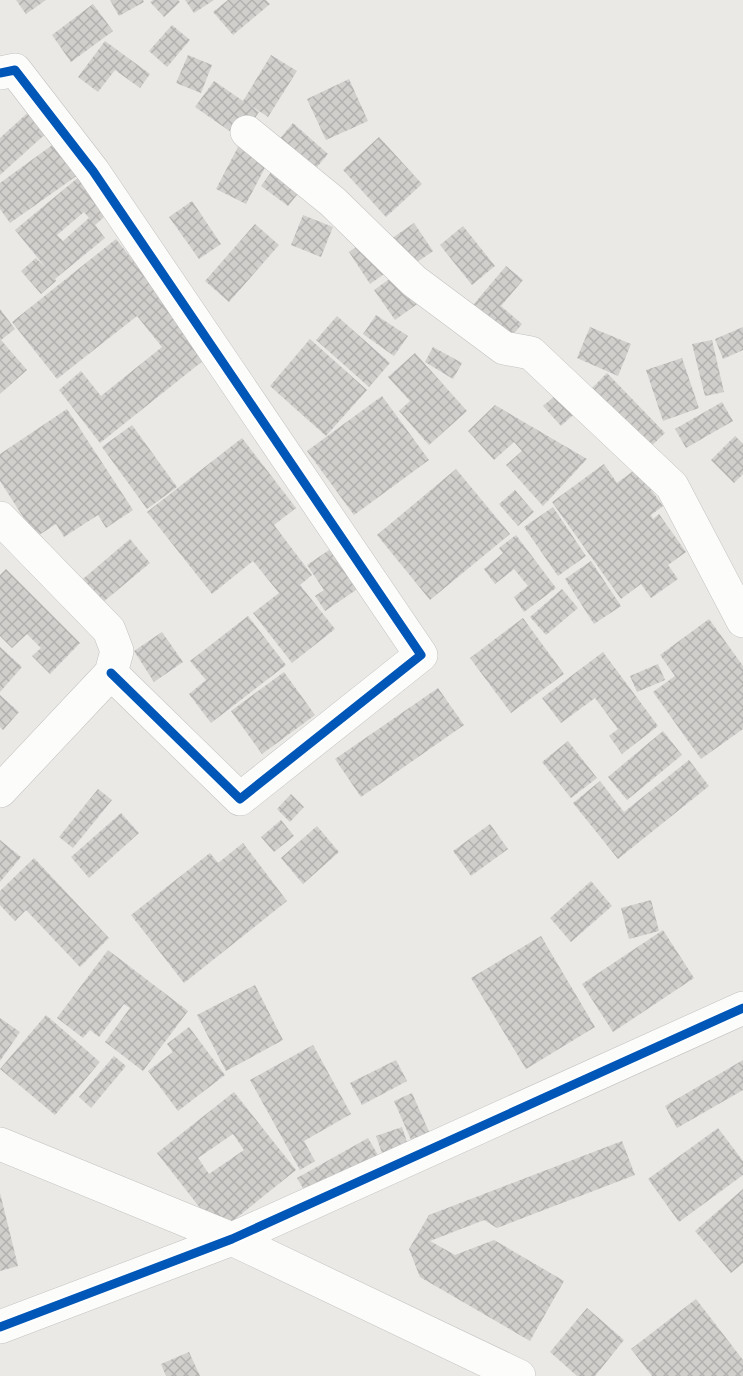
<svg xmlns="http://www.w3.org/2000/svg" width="743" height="1376" font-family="'Varela Round',sans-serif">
<defs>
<pattern id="building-cross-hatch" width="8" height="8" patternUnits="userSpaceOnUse" patternTransform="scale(1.5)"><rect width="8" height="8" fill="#d1cfcc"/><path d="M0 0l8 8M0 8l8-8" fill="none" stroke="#b3b1af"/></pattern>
</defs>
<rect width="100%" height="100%" fill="#ebe9e5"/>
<path fill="url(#building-cross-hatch)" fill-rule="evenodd" d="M16 0H46L26 14Z
M110 0H143L144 2 119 16Z
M153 0H178L180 2 164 17 150 2Z
M185 0H214L194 13Z
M228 0H266L270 4 233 35 213 12Z
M93 4 113 31 71 62 52 35Z
M172 25 190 40 167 67 149 51Z
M105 41 150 74 140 88 115 70 98 92 78 77Z
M188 55 212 65 201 93 176 83Z
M271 55 297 71 268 117 245 102 259 112 241 139 195 107 214 81 243 101Z
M349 79 368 121 326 140 307 99Z
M34 107 52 128 0 175V138Z
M293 123 328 154 312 173 277 142Z
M379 137 422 184 386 217 343 170Z
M62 138 85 170 10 223 0 209V183Z
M239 145 269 160 246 204 216 189Z
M277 164 305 185 288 206 261 186Z
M80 176 110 212 95 225 105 238 55 279 56 281 41 294 21 271 36 258 46 268 15 230ZM84 212 89 218 63 241 57 235Z
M192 201 221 244 199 259 169 217Z
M303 215 333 227 321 257 291 245Z
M414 223 433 251 410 267 391 239Z
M255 224 279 245 229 302 205 281Z
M463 226 495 266 472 285 440 245Z
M368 238 390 270 370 284 349 252Z
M116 239 209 356 100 443 59 390 81 371 101 396 162 347 137 316 57 379 12 322Z
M506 266 523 280 501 306 522 324 506 343 468 311Z
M398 273 420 302 395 320 374 290Z
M0 309 15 329 1 340 27 370 0 394Z
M376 315 408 336 394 356 363 334Z
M337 316 390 363 369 387 316 340Z
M590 327 631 344 618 376 577 358Z
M743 327V350L723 359 715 339Z
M310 339 367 390 326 436 270 386Z
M712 340 724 392 705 396 692 344Z
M433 347 462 363 453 379 425 362Z
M415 353 467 411 429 445 399 411 410 401 388 377Z
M682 358 699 408 663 421 646 370Z
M607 373 665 433 645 452 587 393Z
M563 389 580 409 561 426 543 406Z
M382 396 429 460 354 515 307 451Z
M722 402 733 421 686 448 675 429Z
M495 405 587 459 543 506 506 465 522 451 514 442 494 460 468 431Z
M67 409 133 510 106 528 98 515 64 537 56 524 36 537 0 481V454Z
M132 425 177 487 147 509 102 447Z
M735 436 743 444V474L734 483 711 460Z
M242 438 296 508 274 525 312 575 300 585 335 629 292 663 253 613 279 593 253 561 212 594 147 512Z
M604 464 617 483 636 469 663 506 651 515 653 519 659 514 686 552 668 565 678 579 651 598 641 584 621 599 552 502Z
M456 469 510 534 430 600 377 535Z
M515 490 534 512 518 526 499 504Z
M553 507 586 556 558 576 524 527Z
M516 535 556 588 524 612 514 597 528 586 514 569 495 584 484 569 503 553 499 548Z
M130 539 150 563 96 608 77 584Z
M332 548 359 588 325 611 315 596 324 590 307 565Z
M591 561 621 606 594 624 565 579Z
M6 569 80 643 50 674 32 656 41 648 27 634 12 648 0 636V575Z
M562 589 578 608 546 635 530 617Z
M248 616 286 665 211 723 189 694 206 680 190 661Z
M523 618 564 674 511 713 470 658Z
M709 619 743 666V729L701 759 653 692 675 676 660 655Z
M162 632 183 662 154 682 134 651Z
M0 647 22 667 0 692Z
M603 652 658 726 622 754 609 736 618 729 595 698 561 723 542 698Z
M658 664 665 680 637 692 630 676Z
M284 672 315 715 262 754 231 711Z
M438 688 464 725 361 797 335 759Z
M0 695 19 712 3 730 0 727Z
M663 731 682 755 627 800 608 777Z
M568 741 597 778 571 798 542 762Z
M689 760 709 786 618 859 573 803 600 781 624 812Z
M98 789 112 800 73 848 59 837Z
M291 794 304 807 290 822 277 809Z
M121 813 139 833 89 878 71 857Z
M281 820 294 836 274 852 261 837Z
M490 824 508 849 471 876 453 851Z
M317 826 339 852 303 884 281 858Z
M0 840 21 857 0 882Z
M243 843 287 901 184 983 131 915 210 853 218 863Z
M34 858 109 938 80 967 26 910 15 921 0 905V891Z
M591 881 612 906 571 942 550 918Z
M651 900 659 931 629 939 621 908Z
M663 930 694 978 613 1032 582 984Z
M541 936 595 1027 526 1069 471 978Z
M108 950 188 1011 143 1071 105 1042 130 1008 124 1004 99 1037 90 1030 83 1038 57 1018Z
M255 985 283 1040 226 1071 197 1015Z
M46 1015 100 1062 55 1115 0 1069Z
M0 1018 20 1032 0 1061Z
M189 1027 225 1075 178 1111 148 1071 173 1052 167 1044Z
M313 1045 351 1114 304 1141 315 1161 300 1170 250 1080Z
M114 1056 126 1066 91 1108 79 1097Z
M396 1060 407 1081 362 1105 350 1083Z
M743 1060V1090L677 1128 665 1106Z
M234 1092 296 1170 219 1232 157 1153ZM233 1134 244 1150 209 1174 198 1158Z
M412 1093 430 1134 412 1142 394 1101Z
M402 1127 408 1145 382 1153 376 1136Z
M718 1128 743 1161V1175L679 1222 648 1179Z
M368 1138 378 1155 307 1195 297 1178Z
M622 1141 635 1175 497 1228 484 1220 430 1241 455 1255 494 1240 564 1281 530 1341 420 1277 409 1249 429 1215Z
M743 1189V1263L731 1273 695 1231Z
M0 1193 18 1266 0 1271Z
M696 1299 743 1360V1376H652L631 1349Z
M587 1308 624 1340 595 1376H577L550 1352Z
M189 1352 200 1376H166L161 1364Z"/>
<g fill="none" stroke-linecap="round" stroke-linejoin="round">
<defs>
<path id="minor" d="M0 73 15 70 93 171 421 655 240 799 111 673
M247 132 333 202 414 281 504 348 531 353 672 486 743 621
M0 518 109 630 117 651 111 673 0 791
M0 1144 232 1239 519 1376
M0 1327 232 1239 743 1008"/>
</defs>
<use href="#minor" stroke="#c3c2c1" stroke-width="34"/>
<use href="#minor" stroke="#fcfcfb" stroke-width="33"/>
<defs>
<path id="cycleway" d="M0 73 15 70 93 171 421 655 240 799 111 673
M0 1327 232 1239 743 1008"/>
</defs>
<use href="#cycleway" stroke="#fff" stroke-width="13"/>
<use href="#cycleway" stroke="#0057b8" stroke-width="9"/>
</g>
</svg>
